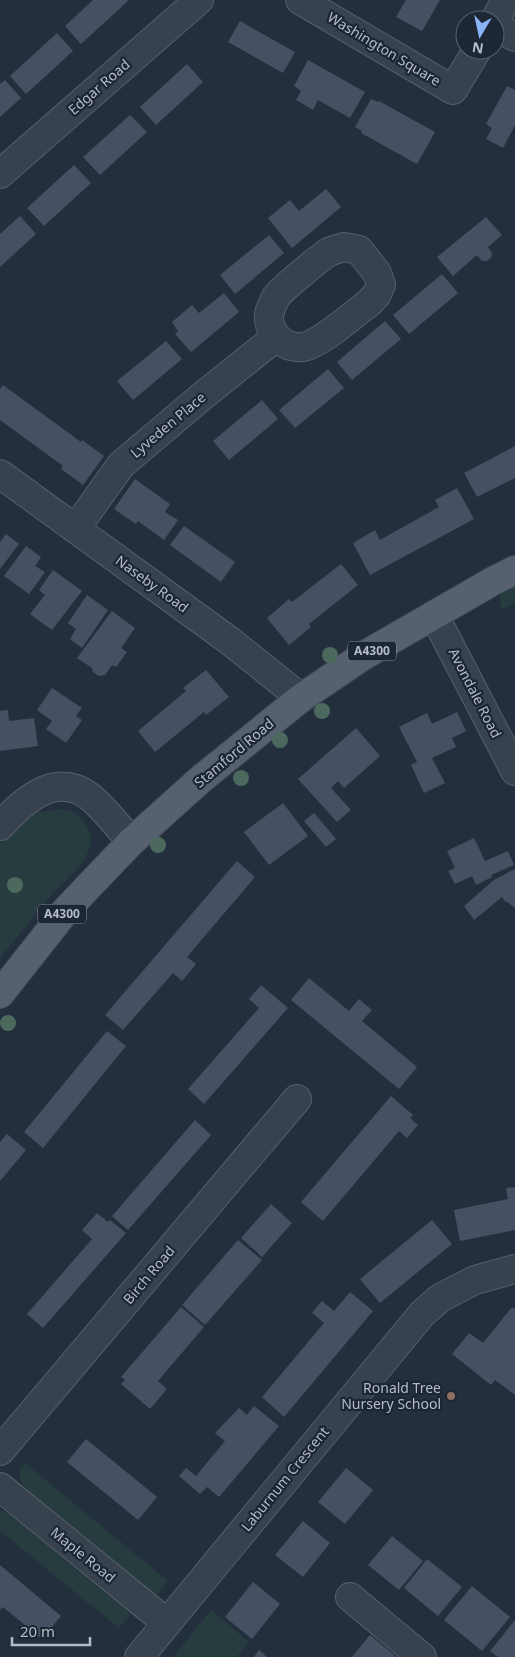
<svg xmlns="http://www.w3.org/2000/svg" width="515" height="1657" font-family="'Noto Sans',sans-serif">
<rect width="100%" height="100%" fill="#242f3e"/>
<path fill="#263c3f" d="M515 586V603L501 610 500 595Z
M38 808 42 812C57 809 69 806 81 818 88 826 93 834 90 846 86 866 61 883 48 899 31 918 16 939 0 959V843Z
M25 1463 168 1581 157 1595 149 1592 25 1488 20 1480 19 1471Z
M0 1510 9 1514 131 1614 119 1628 0 1531Z
M211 1610 249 1642 237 1657H173Z"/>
<path fill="#455162" d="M93 0H127L128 1 81 44 65 26Z
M406 0H440L422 31 396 17Z
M240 21 295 52 283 73 228 42Z
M57 33 73 51 26 94 10 76Z
M308 60 365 92 350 118 318 100 313 110 296 100 301 91 294 86Z
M187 64 203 82 156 125 140 107Z
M5 80 21 98 0 117V84Z
M507 86 515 90V125L503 148 486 139 492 128 486 124Z
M371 99 378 102 379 101 435 132 417 164 361 133 362 131 355 127Z
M130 115 147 132 100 175 83 157Z
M74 165 91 183 44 226 27 208Z
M326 189 341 207 292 248 268 218 290 200 299 211Z
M20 216 36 234 0 267V234Z
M486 217 502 235 488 247 492 253 491 258 487 261H482L477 255 453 276 437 257Z
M269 235 284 253 235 294 220 275Z
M442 274 458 293 409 334 393 315Z
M224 293 239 312 191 352 175 334 178 331 172 322 192 305 199 313Z
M385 321 401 339 352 380 337 362Z
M166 341 182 359 133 400 117 381Z
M328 369 344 388 295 428 279 410Z
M3 385 81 442 82 440 104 456 83 485 61 469 63 466 0 420V389Z
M262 400 278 419 229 460 213 441Z
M515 446V478L477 497 464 473Z
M135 479 170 504 165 512 178 520 164 540 138 521 136 524 114 509Z
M457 488 474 519 370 575 353 543 375 530 380 540 439 507 435 500Z
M184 526 235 562 221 582 170 545Z
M6 534 19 544 0 569V542Z
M26 546 41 557 35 566 45 572 29 594 4 576Z
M341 564 358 585 309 624 311 627 289 645 267 618 289 599 292 602Z
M53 570 82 591 52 630 30 614 45 595 39 590Z
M87 595 108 610 82 648 70 639 76 629 68 623Z
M112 611 135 628 121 648 127 652 116 667 112 665 105 675 99 676 93 672 92 668 77 658Z
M206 670 229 697 206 715 204 712 155 752 138 731 186 691 183 688Z
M52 688 82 708 76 716 82 720 66 743 46 729 52 721 37 710Z
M8 710 9 721 34 718 38 746 0 751V711Z
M457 712 466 731 452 738 456 747 432 758 445 783 424 793 411 765 417 762 399 727 427 713 432 724Z
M356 728 380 756 344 788 338 781 331 788 351 810 337 822 298 779Z
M283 803 308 836 269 865 244 832Z
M314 813 336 839 326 847 304 821Z
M474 838 485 861 508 851 514 865 491 875 492 877 476 885 472 876 455 884 448 871 455 868 447 851Z
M237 861 255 877 187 957 196 964 182 981 173 973 123 1030 105 1015Z
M515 869V908L506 901 505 902 502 897 474 920 464 906 494 880Z
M309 978 349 1011 359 999 372 1010 362 1021 417 1067 399 1089 291 1000Z
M261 985 288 1008 204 1104 188 1089 259 1008 249 999Z
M107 1031 126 1046 43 1148 24 1132Z
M391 1096 413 1115 410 1118 418 1125 407 1138 399 1131 323 1221 301 1202Z
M195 1120 211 1135 128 1230 112 1216Z
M7 1134 26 1150 0 1181V1142Z
M515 1187V1230L460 1241 454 1210 508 1199 506 1188Z
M271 1204 292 1223 262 1257 241 1238Z
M97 1213 108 1222 110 1220 126 1233 43 1328 27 1314 92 1239 82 1230Z
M432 1220 452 1244 380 1303 360 1279Z
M238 1240 262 1260 205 1325 182 1305Z
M350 1292 373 1311 284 1417 262 1397 324 1323 312 1313 322 1301 334 1311Z
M181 1307 204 1327 158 1381 167 1389 150 1409 121 1384 125 1380 121 1377Z
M512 1307 515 1309V1395L495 1380 491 1385 452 1354 469 1333 483 1343Z
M254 1406 279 1426 219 1497 207 1487 200 1494 179 1476 186 1468 196 1476 225 1441 215 1433 239 1408 247 1415Z
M86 1439 157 1497 138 1520 67 1462Z
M346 1468 373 1490 345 1524 318 1502Z
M303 1521 330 1543 303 1577 275 1555Z
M392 1536 423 1561 399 1590 368 1565Z
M427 1559 462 1587 438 1616 404 1588Z
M0 1565 61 1616 42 1639 3 1607 0 1610Z
M253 1582 280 1604 252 1639 225 1617Z
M472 1586 510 1617 482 1651 444 1620Z
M515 1620V1657H498L490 1651Z
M370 1635 397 1657H352Z
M259 1650 267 1657H254Z"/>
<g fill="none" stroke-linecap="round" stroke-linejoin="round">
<defs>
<path id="street" d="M300 0 453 90 477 50
M495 20 506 0
M495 26 515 37
M0 174 199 0
M344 247 359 250 377 273 381 285 377 294 370 302C354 314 325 340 307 346 288 352 267 335 269 314 270 309 274 301 276 297 279 291 322 256 329 252 333 250 339 249 344 247Z
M0 474 230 641 301 698
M76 528 121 465 200 398 276 337
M434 615 515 771
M0 826C23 801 55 771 89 796 105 809 118 826 131 842
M0 1451 297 1099
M0 1487 167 1623
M350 1597 422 1657
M139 1657 422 1314 440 1298 475 1280 515 1269"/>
<path id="primary" d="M0 994 67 909 131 842 201 779 301 698 363 656 493 581 515 570"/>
</defs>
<use href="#street" stroke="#565f6c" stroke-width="30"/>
<use href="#primary" stroke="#414a57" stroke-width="30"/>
<use href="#street" stroke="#38414e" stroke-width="28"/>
<use href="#primary" stroke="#56606e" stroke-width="28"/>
</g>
<g fill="#4b6a5d">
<circle cx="330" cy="655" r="8"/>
<circle cx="322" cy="711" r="8"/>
<circle cx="280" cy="740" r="8"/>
<circle cx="241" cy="778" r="8"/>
<circle cx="158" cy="845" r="8"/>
<circle cx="15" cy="885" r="8"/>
<circle cx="8" cy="1023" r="8"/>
</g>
<circle fill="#8d6e63" stroke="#1d2633" stroke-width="2" cx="451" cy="1396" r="5"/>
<g text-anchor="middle" stroke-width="4.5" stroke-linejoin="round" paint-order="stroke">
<g fill="#1d2633" stroke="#878f9c" stroke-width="1">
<rect x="348" y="641.5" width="48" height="19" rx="4"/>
<rect x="38" y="904.5" width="48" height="19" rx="4"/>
</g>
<g font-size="12" font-weight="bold" fill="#b4bcc9">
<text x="372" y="655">A4300</text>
<text x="62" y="918">A4300</text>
</g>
<g font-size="14" fill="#b4bcc9" stroke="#1d2633">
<text transform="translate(384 49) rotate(31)" y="5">Washington Square</text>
<text transform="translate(99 87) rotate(-41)" y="5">Edgar Road</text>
<text transform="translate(168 425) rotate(-40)" y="5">Lyveden Place</text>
<text transform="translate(152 584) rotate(36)" y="5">Naseby Road</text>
<text transform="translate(475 693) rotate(63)" y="5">Avondale Road</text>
<text transform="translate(234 753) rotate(-40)" y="5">Stamford Road</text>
<text transform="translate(149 1275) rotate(-50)" y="5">Birch Road</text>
<text transform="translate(285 1479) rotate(-51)" y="5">Laburnum Crescent</text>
<text transform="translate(83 1555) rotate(39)" y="5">Maple Road</text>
</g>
<g font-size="14" fill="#b4bcc9" stroke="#1d2633" text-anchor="end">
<text x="441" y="1393">Ronald Tree<tspan x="441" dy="16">Nursery School</tspan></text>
</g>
</g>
<g transform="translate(480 35) rotate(189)"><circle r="24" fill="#1d2633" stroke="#59626f"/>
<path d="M0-4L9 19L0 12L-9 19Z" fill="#8ab4f8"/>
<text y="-8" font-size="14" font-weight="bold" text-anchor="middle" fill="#b4bcc9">N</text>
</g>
<path d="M12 1637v8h78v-8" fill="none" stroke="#b4bcc9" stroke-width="2.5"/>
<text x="20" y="1637" font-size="15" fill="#b4bcc9" stroke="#1d2633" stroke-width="4" paint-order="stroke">20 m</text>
</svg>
